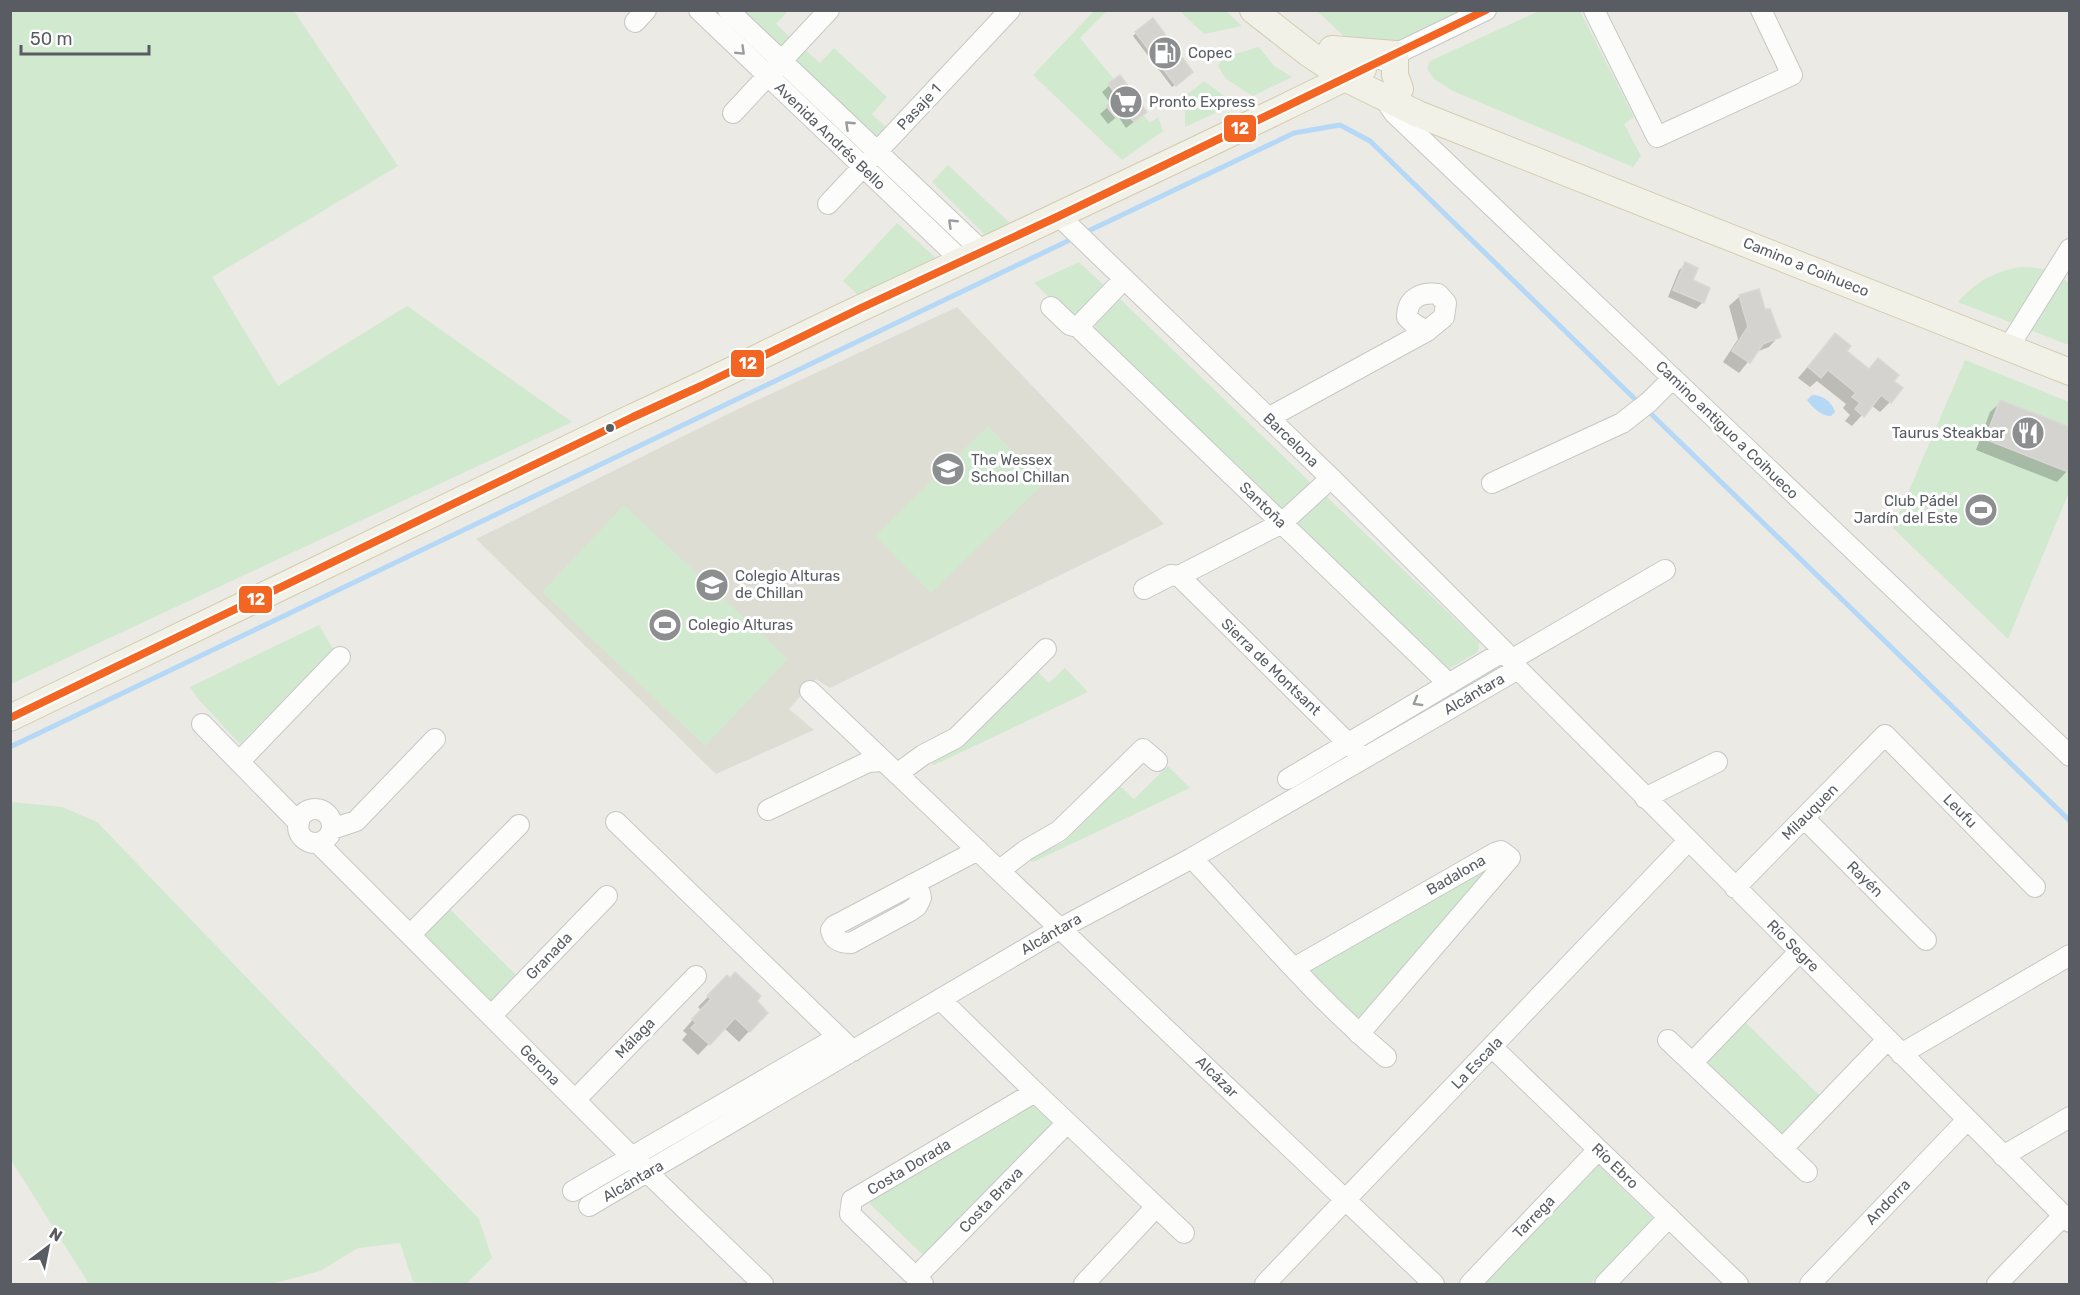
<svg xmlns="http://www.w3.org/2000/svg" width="2080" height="1295" font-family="Rubik,sans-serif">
<rect width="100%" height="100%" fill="#ebeae4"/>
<path fill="#ddddd4" d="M957 307 1164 524 830 688 816 679 789 709 814 730 716 774 476 539 730 413Z"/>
<path fill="#d1e9cf" d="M10 11H294L398 166 212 277 278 386 407 306 572 422 11 684Z
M741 11H788L776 24 792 39 782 49Z
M1094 11H1107L1080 38 1150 123 1158 117 1163 131 1122 160 1033 75Z
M1180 11H1226L1242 26 1204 34Z
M1317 11H1466L1406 42 1384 46 1351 43Z
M1539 11H1580L1634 117 1624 124 1641 156 1633 167 1453 91 1434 79 1427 69 1430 61Z
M1259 47 1274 66 1292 77 1253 96 1226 79 1218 66 1222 58Z
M803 48 820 63 834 48 887 97 872 114 889 130 880 139 793 60Z
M1204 81 1235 104 1185 127V110L1178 102Z
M948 165 1013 226 988 238 932 182Z
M897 223 938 260 857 294 843 281Z
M1079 262 1107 288 1075 321 1034 283Z
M2021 267C2041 267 2054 270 2069 283V345L1958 302C1976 282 1995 271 2021 267Z
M1117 296 1313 485 1281 513 1095 331V318Z
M1965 360 2069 402V492L2008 639 1893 528Z
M988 426 1044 483 931 593 875 536Z
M1326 496 1479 642 1478 652 1445 671 1295 525Z
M624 505 788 659 705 746 542 592Z
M319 625 333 649 240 744 198 699 190 687Z
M1500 661 1503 665 1374 741 1371 737Z
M1065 668 1088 692 934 765 930 762 962 745 1038 672 1049 683Z
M1168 766 1190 788 1033 862 1028 859 1064 842 1120 786 1134 799Z
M11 802 62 807 97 822 479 1219 492 1258 466 1284 413 1282 400 1243 358 1248 320 1271 271 1284H89L11 1160Z
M1504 857 1358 1029 1299 967Z
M448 907 518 977 491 1005 421 934Z
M1740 1017 1822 1098 1782 1139 1698 1063Z
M1036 1100 1056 1119 931 1254H922L870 1204 874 1193Z
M1595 1162 1654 1219 1590 1284H1484Z"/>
<path fill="#b6d8f7" d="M1812 395C1823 395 1832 402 1835 412L1831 416C1821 416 1813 408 1807 400Z"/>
<path fill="#0003" d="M1136 33 1189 75 1172 87 1133 36Z
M1119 77 1139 118 1126 128 1118 116 1108 124 1100 114 1111 104 1102 92Z
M1686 264 1691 281 1708 289 1703 302 1696 309 1668 297 1679 270Z
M1740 296 1763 311 1779 336 1769 347 1756 352 1739 373 1723 362 1738 339 1729 306Z
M1835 335 1845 351 1868 370 1892 381 1890 402 1880 412 1871 405 1852 426 1845 421 1850 415 1843 408 1846 404 1817 381 1810 387 1798 378Z
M2001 402 2070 429V465L2067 471 2057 482 1976 450 1990 412Z
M727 977 766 1013 739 1042 724 1028 698 1055 682 1040 687 1034 683 1031 701 1010 698 1007Z"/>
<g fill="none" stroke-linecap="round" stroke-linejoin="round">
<path stroke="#b6d8f7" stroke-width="5" d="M1082 234 1294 133 1340 125 1370 141 1640 404
M1647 410 2070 821
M10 747 1074 238"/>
</g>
<path fill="#d4d3cf" stroke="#dad8d4" stroke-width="1.5" d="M1153 18 1193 72 1176 86 1135 32Z
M1120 75 1147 112 1134 122 1125 111 1116 118 1106 106 1118 97 1108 84Z
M1685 262 1698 268 1693 280 1710 288 1704 303 1673 290Z
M1759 289 1765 309H1770L1781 337 1763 344 1750 363 1732 351 1748 327 1739 295Z
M1835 333 1851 346 1847 351 1869 369 1878 358 1899 375 1894 381 1903 388 1891 403 1881 395 1864 417 1855 409 1860 403 1852 397 1856 393 1828 370 1821 378 1808 367Z
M2000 400 2070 427 2068 472 1985 439Z
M735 972 761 996 757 1001 768 1013 750 1032 735 1018 710 1045 691 1028 696 1023 692 1019 711 999 707 996 727 975 730 978Z"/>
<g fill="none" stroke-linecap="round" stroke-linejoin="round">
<defs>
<path id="minor" d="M699 10 962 261
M728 10 983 252
M1594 10 1657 137 1792 75 1761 10
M635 22 646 10
M1383 60 1486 10
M1390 100V107L1394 113 2070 756
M733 113 829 10
M828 204 1010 10
M1059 216 1331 478 1504 651 1518 669 2070 1222
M1124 279 1078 327 1449 684
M1051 307 1070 325 1078 327
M2008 348 2070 249
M1268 418 1427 331 1444 317 1446 303 1438 294C1421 292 1407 298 1407 317L1414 324 1427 331
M1492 483 1622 423 1649 402 1673 378
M1179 576 1363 758
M1144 589 1171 575 1179 576 1282 523 1331 478
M1511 660 1665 570
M810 691 1434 1284
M202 724 299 823
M239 762 340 657
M897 774 923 755 956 738 1046 649
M1288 779 1504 651
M1645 798 1717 762
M298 826a17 17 0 1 1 34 0a17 17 0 1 1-34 0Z
M768 810 868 762 883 761
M1804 818 1926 940
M616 822 853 1051
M332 829 356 821 435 739
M318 843 647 1172 763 1284
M1192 858C1255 925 1315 997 1386 1057
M1000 870 1026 850 1059 831 1143 749 1157 761
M913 884 920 893 921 898 917 906 910 911 851 943C841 943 833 940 831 930L834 926 978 850
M1735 888 1885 735 2035 887
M410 935 519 825
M1294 968 1495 853 1501 851 1510 858 1359 1034
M940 999 1035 1092 1184 1233
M491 1016 607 896
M1668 1040 1807 1172
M1492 1047 1738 1284
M1901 1054 2070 955
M1692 1063 1799 952
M575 1100 696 976
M1782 1149 1887 1040
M2003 1156 2070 1117
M573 1191 838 1037
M589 1206 1061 928 1192 858 1518 669
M916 1277 1067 1123
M923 1284 850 1214 852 1200 1035 1092
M1084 1284 1155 1208
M1265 1284 1688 841
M1470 1284 1598 1150
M1605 1284 1669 1217
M1810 1284 1967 1120
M1997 1284 2063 1216"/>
<path id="major" d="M1253 10 1308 53 1345 78 1418 114 2070 372
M1332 49 1395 54V75L1400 89
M10 718 633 417C710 382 786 343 863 307 1030 229 1197 151 1363 69"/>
</defs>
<use href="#minor" stroke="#c7c8c6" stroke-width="22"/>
<use href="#major" stroke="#d5ccb0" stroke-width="28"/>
<use href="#minor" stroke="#fcfcfb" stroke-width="20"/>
<use href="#major" stroke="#f2f1e7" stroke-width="26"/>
<defs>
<path id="bus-1" d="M10 718 633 417 701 386 861 308 1059 216 1486 10"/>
</defs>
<use href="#bus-1" stroke="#fff" stroke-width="12"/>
<use href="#bus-1" stroke="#f26522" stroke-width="8"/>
</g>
<defs><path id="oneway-chevron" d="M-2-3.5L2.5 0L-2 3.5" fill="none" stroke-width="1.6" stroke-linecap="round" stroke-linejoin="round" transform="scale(1.5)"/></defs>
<g stroke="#9a9da0">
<use href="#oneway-chevron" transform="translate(741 51) rotate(44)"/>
<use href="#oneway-chevron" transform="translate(849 125) rotate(-137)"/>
<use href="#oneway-chevron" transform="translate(952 223) rotate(-136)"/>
<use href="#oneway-chevron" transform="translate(1417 702) rotate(150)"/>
</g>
<defs>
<symbol id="fuel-disc" viewBox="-11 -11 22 22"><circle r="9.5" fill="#8c8e90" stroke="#fff"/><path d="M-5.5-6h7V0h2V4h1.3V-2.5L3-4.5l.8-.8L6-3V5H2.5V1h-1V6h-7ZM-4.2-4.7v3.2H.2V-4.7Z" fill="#fff"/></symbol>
<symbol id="supermarket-disc" viewBox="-11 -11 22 22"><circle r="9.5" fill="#8c8e90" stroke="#fff"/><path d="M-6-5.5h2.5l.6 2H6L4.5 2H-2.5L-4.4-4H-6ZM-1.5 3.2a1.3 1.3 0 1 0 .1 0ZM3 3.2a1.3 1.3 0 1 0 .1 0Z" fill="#fff"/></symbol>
<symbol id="restaurant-disc" viewBox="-11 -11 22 22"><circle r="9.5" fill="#8c8e90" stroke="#fff"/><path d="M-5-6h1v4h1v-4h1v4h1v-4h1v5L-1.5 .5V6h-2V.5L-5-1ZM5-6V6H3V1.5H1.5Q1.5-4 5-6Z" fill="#fff"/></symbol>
<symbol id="school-disc" viewBox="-11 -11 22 22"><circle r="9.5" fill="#8c8e90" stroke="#fff"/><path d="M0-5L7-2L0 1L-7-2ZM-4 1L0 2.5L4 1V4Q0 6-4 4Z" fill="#fff"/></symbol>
<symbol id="stadium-disc" viewBox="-11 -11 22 22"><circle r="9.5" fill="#8c8e90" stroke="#fff"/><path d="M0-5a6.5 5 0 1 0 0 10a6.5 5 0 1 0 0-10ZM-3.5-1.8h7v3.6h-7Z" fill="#fff"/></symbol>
</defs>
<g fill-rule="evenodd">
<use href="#fuel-disc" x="1146" y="34" width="38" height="38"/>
<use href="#supermarket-disc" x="1107" y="83" width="38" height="38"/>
<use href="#restaurant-disc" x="2009" y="414" width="38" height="38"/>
<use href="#school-disc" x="929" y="450" width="38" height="38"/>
<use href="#stadium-disc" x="1962" y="491" width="38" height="38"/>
<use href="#school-disc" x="693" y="566" width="38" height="38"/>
<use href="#stadium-disc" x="646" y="606" width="38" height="38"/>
</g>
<circle fill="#595d63" stroke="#fff" stroke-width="2" cx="610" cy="428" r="5"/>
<g text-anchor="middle" stroke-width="6" stroke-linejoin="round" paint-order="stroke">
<g font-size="15" fill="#595d63" stroke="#fff" text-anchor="start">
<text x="1188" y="58">Copec</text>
<text x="1149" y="107">Pronto Express</text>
<text x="2005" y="438" text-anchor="end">Taurus Steakbar</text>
<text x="971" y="465">The Wessex<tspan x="971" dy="17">School Chillan</tspan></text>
<text x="1958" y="506" text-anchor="end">Club Pádel<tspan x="1958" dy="17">Jardín del Este</tspan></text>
<text x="735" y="581">Colegio Alturas<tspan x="735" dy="17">de Chillan</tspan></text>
<text x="688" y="630">Colegio Alturas</text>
</g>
<g font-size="15" fill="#595d63" stroke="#fff">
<text transform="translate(919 107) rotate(-47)" y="5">Pasaje 1</text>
<text transform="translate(830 136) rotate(44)" y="5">Avenida Andrés Bello</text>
<text transform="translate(1806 267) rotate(22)" y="5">Camino a Coihueco</text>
<text transform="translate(1727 430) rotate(44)" y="5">Camino antiguo a Coihueco</text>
<text transform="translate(1291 440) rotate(44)" y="5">Barcelona</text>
<text transform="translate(1263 505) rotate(44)" y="5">Santoña</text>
<text transform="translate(1271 667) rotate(44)" y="5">Sierra de Montsant</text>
<text transform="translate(1474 694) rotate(-30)" y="5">Alcántara</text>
<text transform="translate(1960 811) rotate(45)" y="5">Leufu</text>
<text transform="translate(1810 812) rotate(-45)" y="5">Milauquen</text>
<text transform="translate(1456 875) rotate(-30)" y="5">Badalona</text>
<text transform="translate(1865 879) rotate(45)" y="5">Rayén</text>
<text transform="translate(1051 934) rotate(-30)" y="5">Alcántara</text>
<text transform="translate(1793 946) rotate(45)" y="5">Río Segre</text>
<text transform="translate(549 956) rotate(-46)" y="5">Granada</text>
<text transform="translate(635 1038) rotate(-46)" y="5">Málaga</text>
<text transform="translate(1477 1063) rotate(-46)" y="5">La Escala</text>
<text transform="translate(540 1065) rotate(45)" y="5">Gerona</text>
<text transform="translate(1217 1077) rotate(44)" y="5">Alcázar</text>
<text transform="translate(1615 1166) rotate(44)" y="5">Río Ebro</text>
<text transform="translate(909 1167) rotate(-31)" y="5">Costa Dorada</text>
<text transform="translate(633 1181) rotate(-30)" y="5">Alcántara</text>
<text transform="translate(991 1200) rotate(-46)" y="5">Costa Brava</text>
<text transform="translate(1888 1202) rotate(-46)" y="5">Andorra</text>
<text transform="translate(1534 1217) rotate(-46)" y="5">Tarrega</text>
</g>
</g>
<g stroke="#fff" stroke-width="2">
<rect x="1223" y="114" width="34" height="29" rx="6" fill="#f26522"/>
<rect x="730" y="349" width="35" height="29" rx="6" fill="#f26522"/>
<rect x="238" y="585" width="35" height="29" rx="6" fill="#f26522"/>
</g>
<g font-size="16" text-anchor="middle" font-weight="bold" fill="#fff">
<text x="1240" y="134">12</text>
<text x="748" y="369">12</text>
<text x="256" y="605">12</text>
</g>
<rect width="2080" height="1295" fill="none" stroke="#595d63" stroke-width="24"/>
<g transform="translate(48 1247) rotate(32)" stroke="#ffffff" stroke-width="4.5" paint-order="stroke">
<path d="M0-4.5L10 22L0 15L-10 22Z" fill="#595d63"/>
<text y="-9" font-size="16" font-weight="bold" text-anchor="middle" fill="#595d63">N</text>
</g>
<path d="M21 45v9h128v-9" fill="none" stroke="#595d63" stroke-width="3"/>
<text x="30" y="45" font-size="18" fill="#595d63" stroke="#ffffff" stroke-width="4.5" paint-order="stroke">50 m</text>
</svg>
